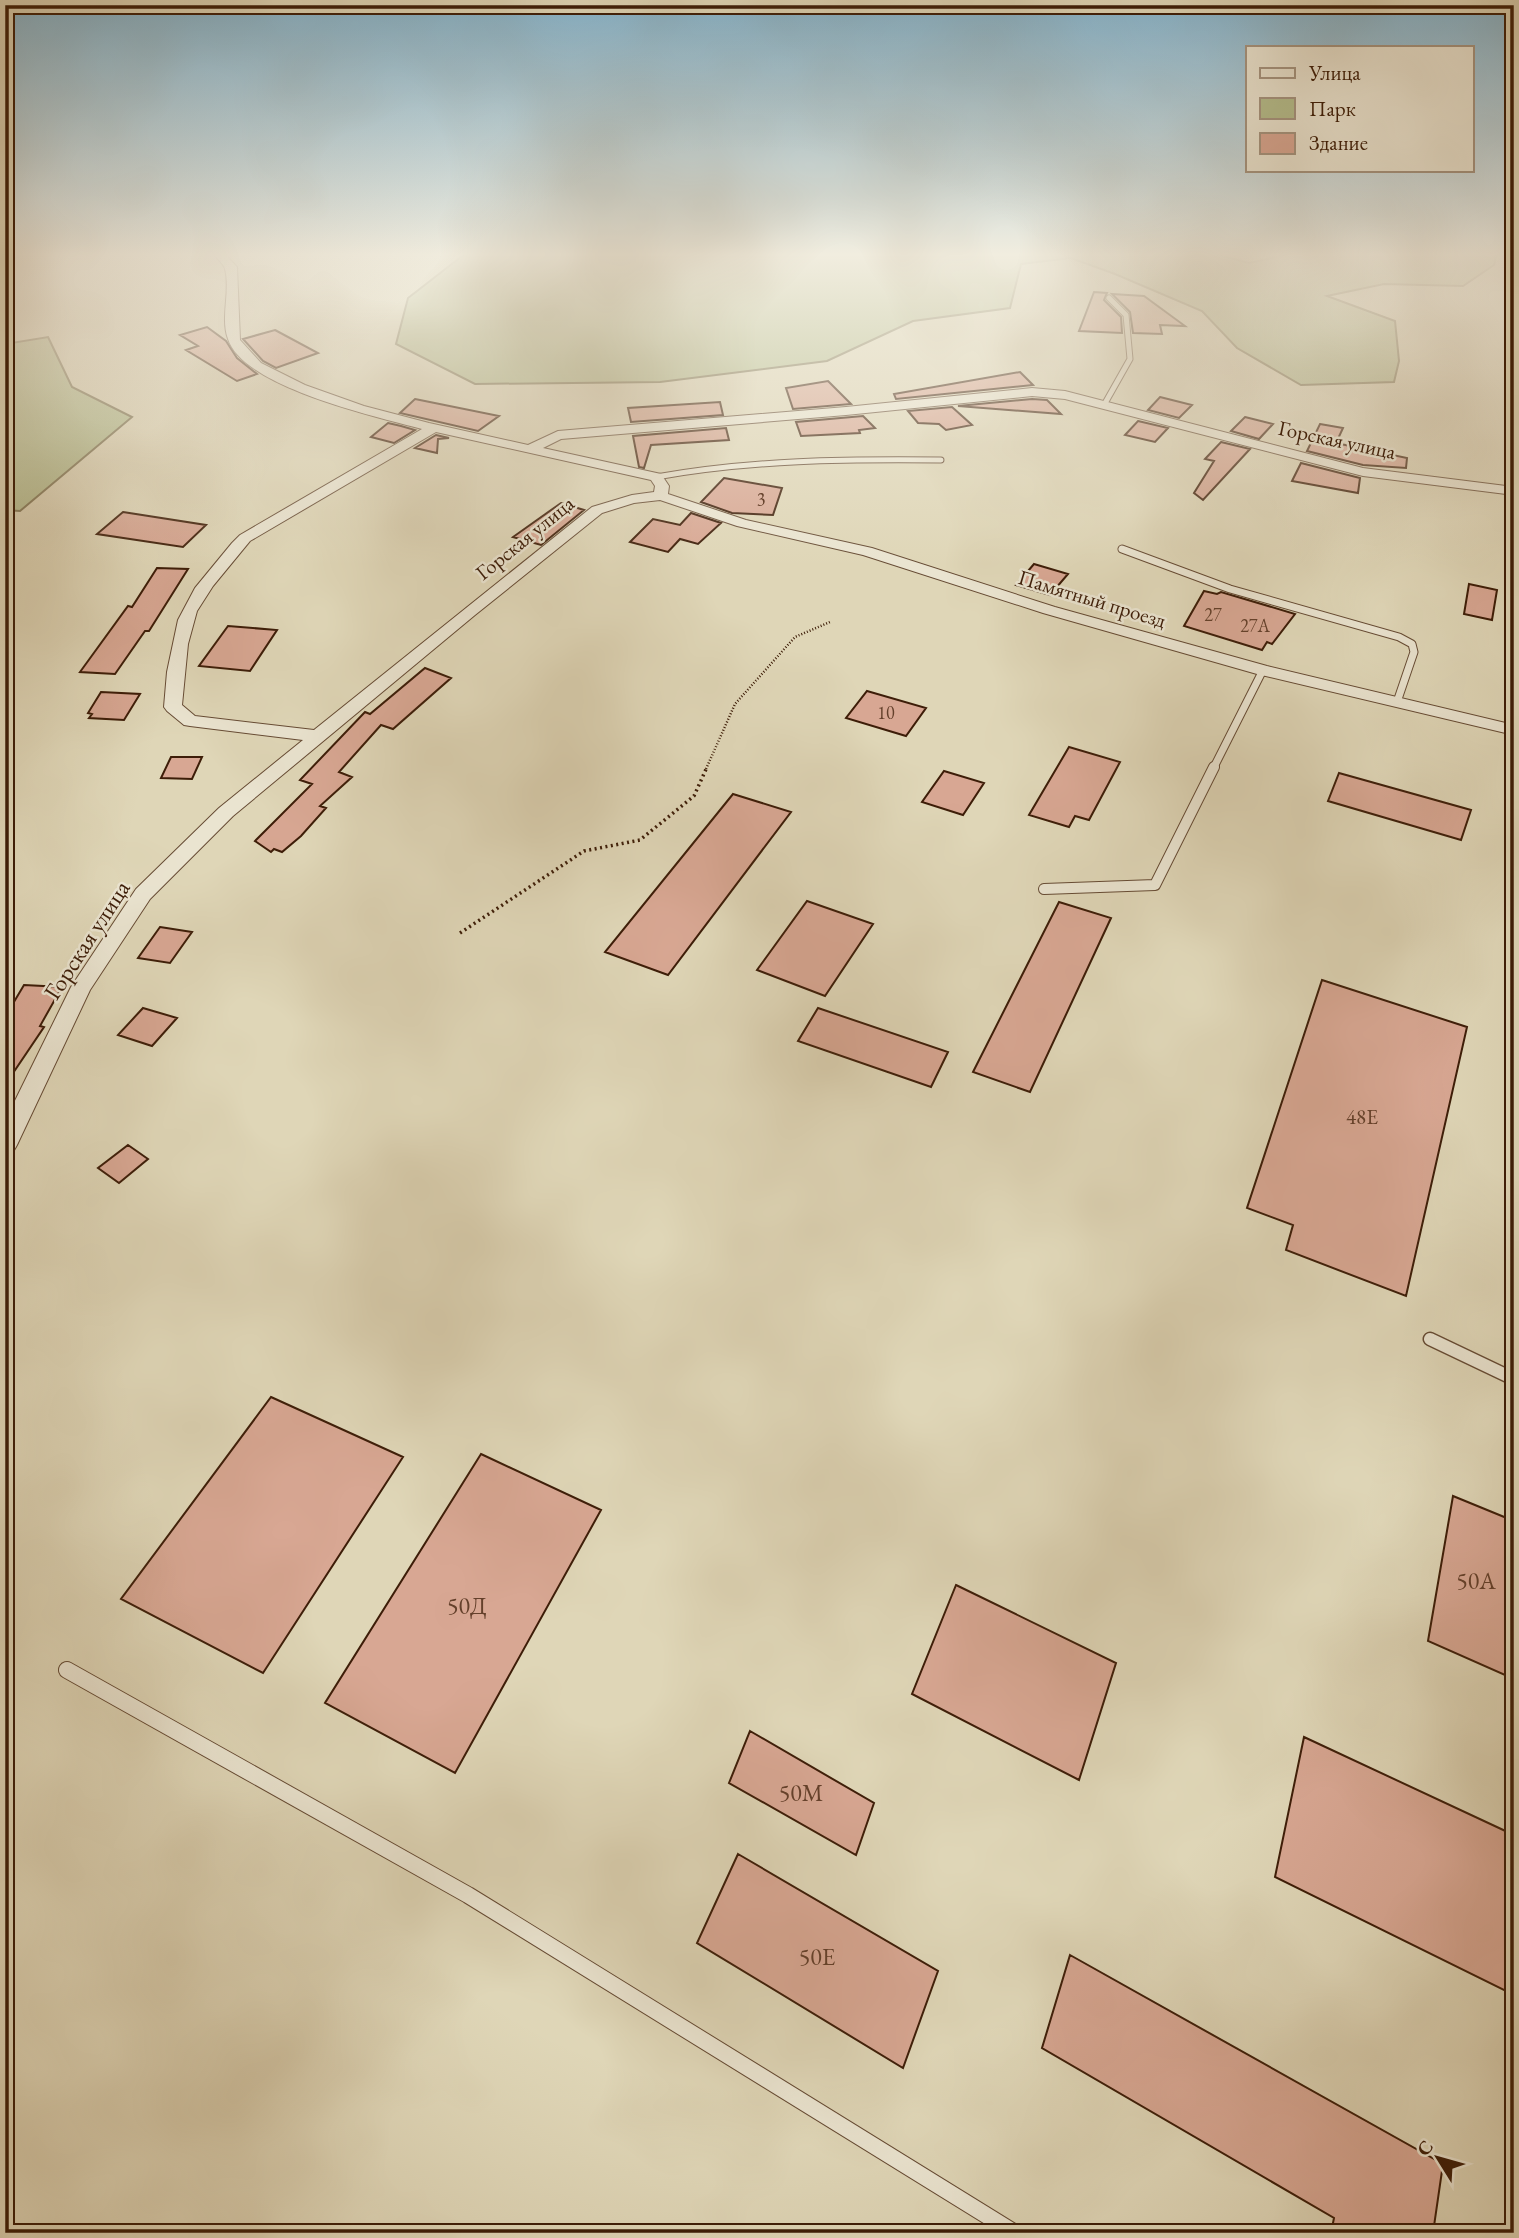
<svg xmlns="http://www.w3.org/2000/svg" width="1519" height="2238" font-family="'EB Garamond',serif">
<rect width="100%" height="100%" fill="#dfd6b7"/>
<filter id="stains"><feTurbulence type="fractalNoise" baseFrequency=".00286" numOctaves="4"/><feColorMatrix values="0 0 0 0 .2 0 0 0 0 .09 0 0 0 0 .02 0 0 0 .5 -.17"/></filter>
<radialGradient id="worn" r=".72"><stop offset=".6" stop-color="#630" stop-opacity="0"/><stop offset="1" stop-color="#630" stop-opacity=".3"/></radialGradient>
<path fill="#b4bd8d" stroke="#786d4a" stroke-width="2" d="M466 253H1211L1249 263 1294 253H1497L1494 265 1463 286 1384 284 1327 296 1395 321 1399 361 1394 382 1301 385 1237 348 1202 311 1115 274 1071 258 1021 264 1010 308 913 321 827 361 660 382 475 384 396 344 408 298Z
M48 337 72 387 132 417 20 511 5 510V344Z"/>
<path fill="#d8a793" stroke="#3d1d08" stroke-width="2" d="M1094 292 1107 293 1104 300 1121 317 1122 333 1079 331Z
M1112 294 1144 296 1185 326 1160 325 1162 334 1133 333 1130 312Z
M207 327 226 341 237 358 257 374 237 381 186 350 198 346 180 335Z
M275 330 318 353 276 368 263 361 243 339Z
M1020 372 1033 385 896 399 894 394Z
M828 381 851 404 793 409 786 388Z
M1160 397 1192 405 1179 418 1148 410Z
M415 399 499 416 478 431 400 413Z
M1032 399 1047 400 1061 414 958 406Z
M720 402 723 415 631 422 628 408Z
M952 407 972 425 946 430 939 424 918 423 908 411Z
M863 416 875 428 859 430 860 433 801 436 796 422Z
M1245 417 1273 424 1259 439 1231 431Z
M1138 421 1168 428 1155 442 1125 435Z
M388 423 401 426 415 430 394 443 371 437Z
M1320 424 1343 428 1336 443 1407 458 1406 468 1363 465 1307 451Z
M726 428 729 440 651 445 644 468 639 467 633 436Z
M436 435 449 438 438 439 437 453 415 448Z
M1221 442 1250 449 1203 500 1194 493 1214 461 1205 459Z
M1301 463 1360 478 1358 493 1292 481Z
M724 478 782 488 773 515 732 513 701 502Z
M561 503 584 510 541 545 513 537Z
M123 512 206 525 183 547 97 534Z
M691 513 721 523 698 544 680 539 668 552 630 542 653 519 680 525Z
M1034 564 1068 574 1050 595 1016 585Z
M157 568 188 569 149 631H145L115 674 80 672 128 606 132 607Z
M1469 584 1497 590 1492 620 1464 614Z
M1204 591 1217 594 1221 592 1295 614 1272 644 1267 642 1262 650 1184 626Z
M228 626 277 630 250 671 199 666Z
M425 668 451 678 393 729 381 725 339 772 352 777 320 806 326 808 301 836 282 852 274 849 271 852 255 841 312 784 300 780 365 712 370 714Z
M867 691 926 708 906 736 846 718Z
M101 692 140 694 124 720 89 718 92 714 88 713Z
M1069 747 1120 762 1089 820 1075 816 1069 827 1029 815Z
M171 757H202L192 779 161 778Z
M944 771 984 783 963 815 922 802Z
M1339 773 1471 810 1461 840 1328 801Z
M733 794 791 812 668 975 605 952Z
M807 901 873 924 825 996 757 970Z
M1059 902 1111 918 1030 1092 973 1072Z
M160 927 192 932 170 963 138 958Z
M1322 980 1467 1027 1406 1296 1286 1250 1293 1225 1247 1208Z
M24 985 62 987 40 1026 44 1027 5 1085V1017Z
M143 1008 177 1018 152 1046 118 1035Z
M818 1008 948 1052 931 1087 798 1041Z
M128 1145 148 1159 119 1183 98 1168Z
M271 1397 403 1457 263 1673 121 1599Z
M481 1454 601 1510 455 1773 325 1703Z
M1453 1496 1514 1521V1679L1428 1641Z
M956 1585 1116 1663 1079 1780 912 1694Z
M750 1731 874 1803 856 1855 729 1783Z
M1304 1737 1514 1835V1995L1275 1877Z
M738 1854 938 1971 903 2068 697 1943Z
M1070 1955 1443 2164 1433 2233H1331L1334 2218 1042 2048Z"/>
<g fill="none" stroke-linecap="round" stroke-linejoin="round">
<defs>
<path id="service-far4" d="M1104 405 1130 359 1126 315 1109 298
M656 477C752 460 844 459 941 460"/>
<path id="service-far3" d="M1122 549 1230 589 1399 637 1412 644 1414 652 1397 702
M1213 769 1263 670"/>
<path id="service-far2" d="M1044 889 1155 885 1214 767"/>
<path id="service-far1" d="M1430 1339 1514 1379"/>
<path id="service" d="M67 1670 468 1895 1015 2233"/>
<path id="minor" d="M12 253H29L5 261V255Z
M213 253H224L237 267 240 340 261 363 305 385 364 406 429 423 528 445 558 431 846 407 1032 388 1065 391 1363 468 1514 487V495L1363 476 1065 399 1032 396 846 415 561 439 543 448 661 474 669 486 668 494 746 520 872 548 1055 607 1267 666 1514 725V735L1257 674 1043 613 863 555 737 526 660 500 634 503 602 513 475 615 233 816 150 899 90 990 17 1145 13 1152 5 1154V1121L71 987 136 889 219 808 303 740 190 726 184 725 167 711 164 707 167 672 178 620 195 588 232 543 240 535 422 429C377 417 243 387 228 339 220 317 231 291 225 269 224 264 216 258 213 253ZM436 432 651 480 655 486 654 492 632 495 592 507 314 730 195 716 182 705 188 644 197 611 213 586 250 541Z"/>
</defs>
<use href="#service-far4" stroke="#664b34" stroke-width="7"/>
<use href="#service-far3" stroke="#664b34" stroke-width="9"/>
<use href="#service-far2" stroke="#664b34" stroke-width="12"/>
<use href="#service-far1" stroke="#664b34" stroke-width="15"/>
<use href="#service" stroke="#664b34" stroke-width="18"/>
<use href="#minor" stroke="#664b34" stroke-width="2"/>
<path stroke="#3d1d08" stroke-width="2.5" stroke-dasharray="1 2" stroke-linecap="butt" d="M706 769 735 704 795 637 830 622"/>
<path stroke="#3d1d08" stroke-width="3.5" stroke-dasharray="2 3.5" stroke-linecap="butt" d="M460 933 584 851 640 840 694 796 707 767"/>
<use href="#service-far4" stroke="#eae4d0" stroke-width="5"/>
<use href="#service-far3" stroke="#eae4d0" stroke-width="7"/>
<use href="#service-far2" stroke="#eae4d0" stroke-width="10"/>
<use href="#service-far1" stroke="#eae4d0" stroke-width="12"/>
<use href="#service" stroke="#eae4d0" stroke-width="16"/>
<use href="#minor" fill="#eae4d0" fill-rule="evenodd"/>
</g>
<linearGradient id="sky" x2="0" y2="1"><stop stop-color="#86b6d0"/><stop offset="0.45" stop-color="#f1eddf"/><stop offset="1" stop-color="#f1eddf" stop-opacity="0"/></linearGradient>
<rect width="1519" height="566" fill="url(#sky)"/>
<g text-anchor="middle" stroke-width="5" stroke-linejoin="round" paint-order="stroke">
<g font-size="18" fill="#64402b">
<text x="761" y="506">3</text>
<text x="1213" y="621">27</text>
<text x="1255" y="632">27А</text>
<text x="886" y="719">10</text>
</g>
<g font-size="21" fill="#3d1d08" stroke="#eae4d0">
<text transform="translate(1337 440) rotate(12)" y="7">Горская улица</text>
<text transform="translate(525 538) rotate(-39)" y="7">Горская улица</text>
<text transform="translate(1092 599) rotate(17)" y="7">Памятный проезд</text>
</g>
<g font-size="21" fill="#64402b">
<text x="1362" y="1124">48Е</text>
</g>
<g font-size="24" fill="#3d1d08" stroke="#eae4d0">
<text transform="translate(87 940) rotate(-57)" y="8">Горская улица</text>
</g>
<g font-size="24" fill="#64402b">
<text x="1476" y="1589">50А</text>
<text x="467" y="1614">50Д</text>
<text x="801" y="1801">50М</text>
<text x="817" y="1965">50Е</text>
</g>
</g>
<rect width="1519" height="2238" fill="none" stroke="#dfd6b7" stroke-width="28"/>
<rect x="7" y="7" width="1505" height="2224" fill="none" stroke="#3d1d08" stroke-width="3.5"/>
<rect x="14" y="14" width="1491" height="2210" fill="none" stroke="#3d1d08" stroke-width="2"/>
<rect x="1246" y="46" width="228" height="126" fill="#eae4d0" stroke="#a59480" stroke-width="2"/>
<rect x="1260" y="68" width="35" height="10" fill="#eae4d0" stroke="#a59480" stroke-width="2"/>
<text x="1309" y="80" font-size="21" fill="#3d1d08">Улица</text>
<rect x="1260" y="98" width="35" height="21" fill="#b4bd8d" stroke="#a59480" stroke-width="2"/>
<text x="1309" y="116" font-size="21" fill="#3d1d08">Парк</text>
<rect x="1260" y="133" width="35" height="21" fill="#d8a793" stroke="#a59480" stroke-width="2"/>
<text x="1309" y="150" font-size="21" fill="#3d1d08">Здание</text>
<g transform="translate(1438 2158) rotate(307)" stroke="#eae4d0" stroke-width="5" paint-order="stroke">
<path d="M0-5L12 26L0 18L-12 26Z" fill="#3d1d08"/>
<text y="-10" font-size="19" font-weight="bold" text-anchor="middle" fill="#3d1d08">С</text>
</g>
<rect width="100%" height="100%" filter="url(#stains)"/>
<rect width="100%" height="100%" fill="url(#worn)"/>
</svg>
